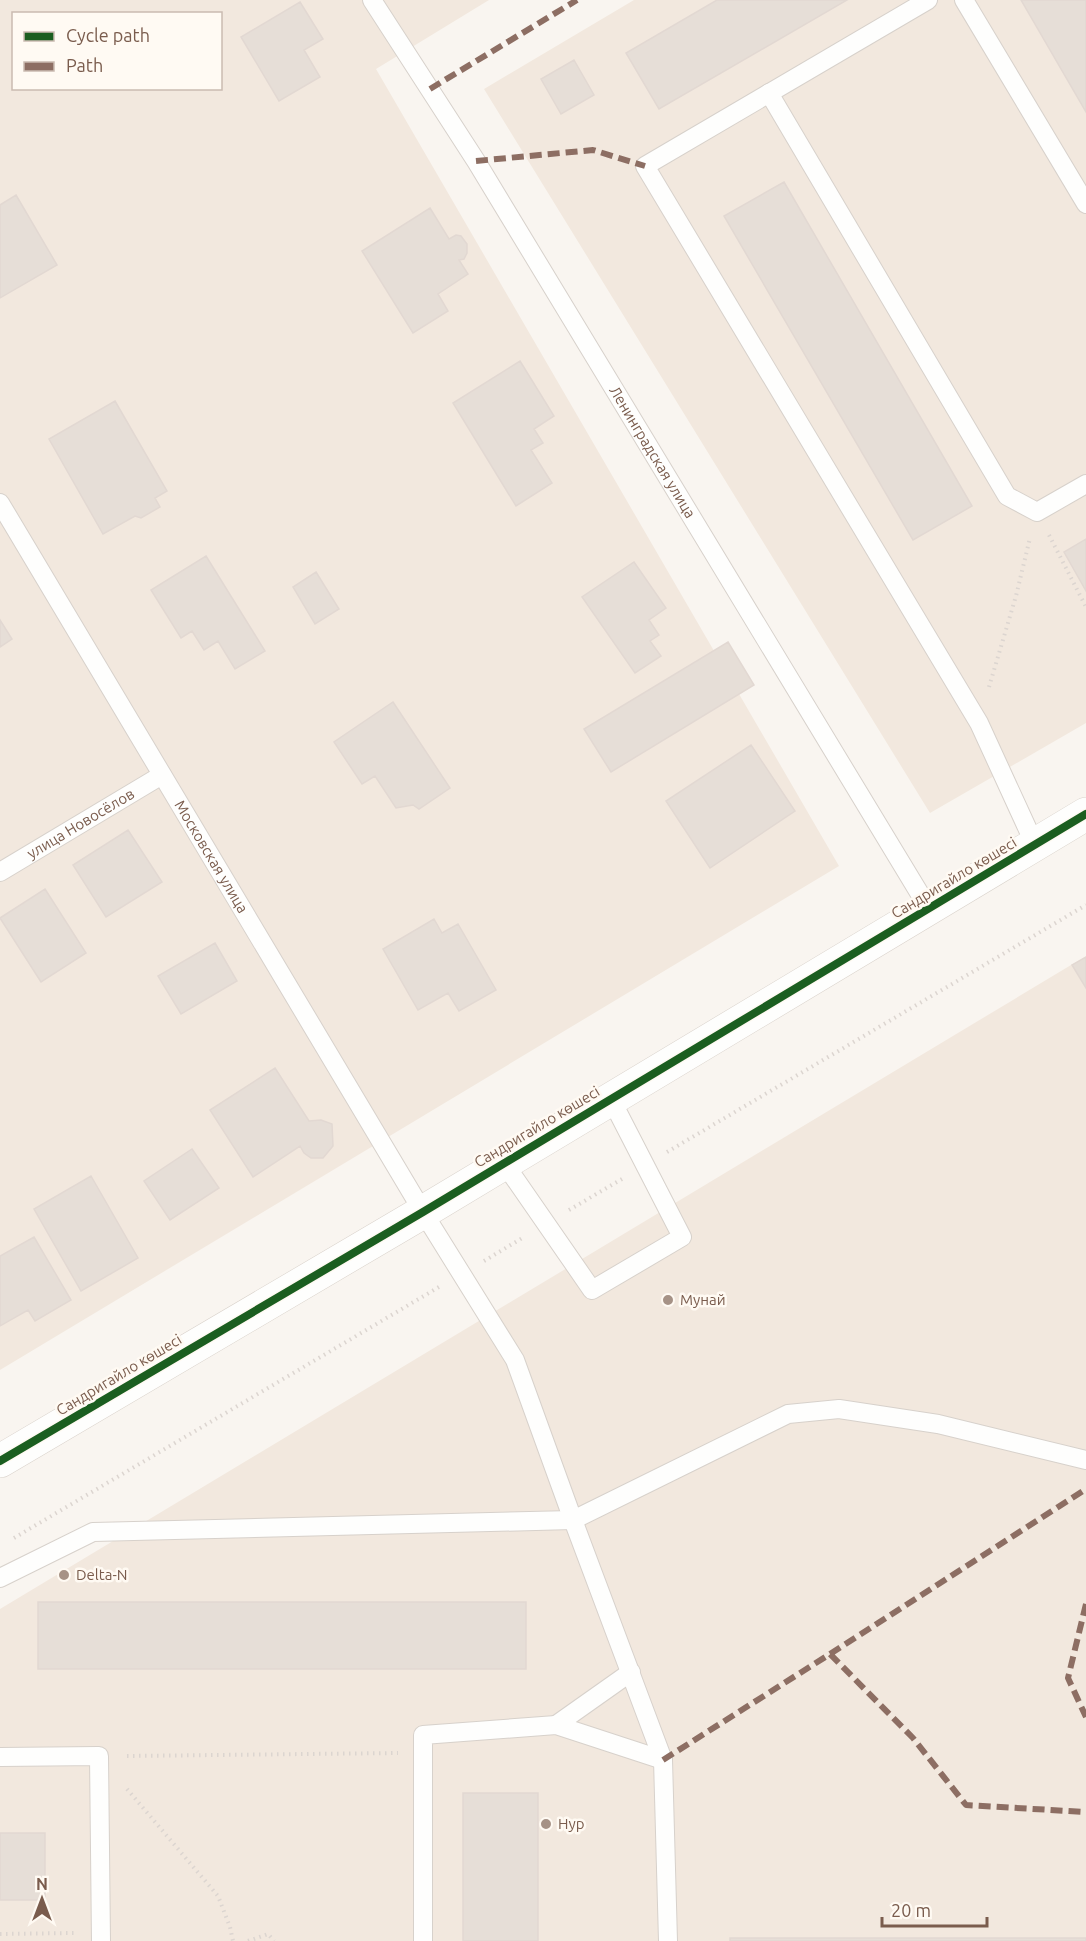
<svg xmlns="http://www.w3.org/2000/svg" width="1086" height="1941" font-family="Ubuntu,sans-serif">
<rect width="100%" height="100%" fill="#f9f5f0"/>
<path fill="#f2e8de" fill-rule="evenodd" d="M0 0H489L376 69 839 866 0 1370ZM14 14H220V88H14Z
M634 0H1086V723L930 813 484 89Z
M1086 956V1941H0V1609Z"/>
<path fill="#e6ded7" stroke="#e2d8d2" stroke-width="1.5" d="M717 0H847L659 109 626 53Z
M1021 0H1086V112Z
M300 2 323 39 304 50 320 77 279 101 241 37Z
M574 60 594 95 561 114 541 79Z
M784 182 972 506 913 540 724 216Z
M16 195 57 265 0 298V205Z
M430 208 449 239 456 235 461 236 467 244V253L464 259 459 260 468 274 438 294 448 311 413 333 362 251Z
M520 361 554 416 534 429 543 443 531 450 552 483 516 506 453 403Z
M115 401 167 491 155 498 160 507 141 518 135 516 103 534 49 439Z
M1086 539V591L1064 552Z
M206 556 265 651 235 669 218 641 204 650 192 631 181 638 151 590Z
M634 562 666 608 649 620 659 635 650 641 661 656 635 673 582 597Z
M316 572 339 609 315 624 293 587Z
M0 620 12 639 0 647Z
M728 642 754 685 611 772 584 729Z
M393 702 450 788 419 809 413 805 396 808 375 776 362 784 334 742Z
M751 745 795 811 710 868 666 801Z
M128 830 162 882 106 917 73 865Z
M45 889 86 953 41 982 0 918Z
M434 919 442 933 458 924 496 990 459 1011 448 993 418 1010 383 949Z
M215 943 237 981 181 1014 158 976Z
M1086 957V988L1072 965Z
M275 1068 309 1121 321 1120 332 1124 333 1146 323 1158H311L304 1153 300 1146 253 1177 210 1110Z
M192 1149 219 1188 170 1220 144 1181Z
M91 1176 138 1258 81 1291 34 1209Z
M34 1237 71 1300 35 1321 28 1310 0 1326V1256Z
M38 1602H526V1669H38Z
M463 1793H538V1941H463Z
M0 1833H45V1900H0Z
M730 1938H1086V1941H730Z"/>
<g fill="none" stroke-linecap="round" stroke-linejoin="round">
<defs>
<g id="lane">
<path id="s1" d="M372 0 476 161 929 909"/>
<path d="M928 0 645 166 979 723 1035 845"/>
<path d="M964 0 1086 204"/>
<path d="M769 93 1007 496 1037 512 1086 484"/>
<path id="s2" d="M0 503 423 1212 515 1360 573 1520 663 1760 668 1941"/>
<path id="s3" d="M0 872 162 775"/>
<path d="M504 1163 592 1290 682 1237 611 1099"/>
<path d="M0 1578 93 1532 573 1520 788 1414 839 1409 938 1424 1086 1460"/>
<path d="M556 1725 631 1672"/>
<path d="M0 1757 99 1756 101 1941"/>
<path d="M423 1941V1735L556 1725 663 1760"/>
</g>
<path id="secondary" d="M0 1461 423 1212 1086 814"/>
</defs>
<use href="#lane" stroke="#d7d1cb" stroke-width="20"/>
<use href="#secondary" stroke="#d9d2cb" stroke-width="34"/>
<path stroke="#dcd5d0" stroke-width="4" stroke-dasharray="1.5 4.5" stroke-linecap="butt" d="M1049 535 1086 607
M989 687 1016 596 1030 538
M667 1152 1086 905
M569 1210 622 1179
M484 1261 524 1237
M14 1538 439 1287
M127 1756 398 1753
M127 1789 218 1896 230 1927 233 1941
M0 1934 74 1933
M248 1941 268 1934 274 1941"/>
<use href="#lane" stroke="#fefefd" stroke-width="18"/>
<use href="#secondary" stroke="#fefefd" stroke-width="33"/>
<path stroke="#8d6e63" stroke-width="6" stroke-dasharray="12 6" stroke-linecap="butt" d="M430 89 577 0
M476 161 593 150 645 166
M1086 1604 1068 1678 1086 1717
M830 1654 1086 1489
M663 1760 830 1654 913 1738 966 1805 1086 1812"/>
<defs>
<path id="cycleway" d="M0 1461 423 1212 1086 814"/>
</defs>
<use href="#cycleway" stroke="#fffaf3" stroke-width="11"/>
<use href="#cycleway" stroke="#1b5e20" stroke-width="8"/>
</g>
<g fill="#a69286" stroke="#fffaf3" stroke-width="2">
<circle cx="668" cy="1300" r="6"/>
<circle cx="64" cy="1575" r="6"/>
<circle cx="546" cy="1824" r="6"/>
</g>
<g text-anchor="middle" stroke-width="5" stroke-linejoin="round" paint-order="stroke">
<g font-size="15" fill="#7a5c4d" stroke="#fffaf3">
<text dy="5" stroke="none"><textPath href="#s1" startOffset="532">Ленинградская улица</textPath></text>
<text dy="5" stroke="none"><textPath href="#s3" startOffset="94">улица Новосёлов</textPath></text>
<text dy="5" stroke="none"><textPath href="#s2" startOffset="412">Московская улица</textPath></text>
<text transform="translate(954 878) rotate(-31)" y="5">Сандригайло көшесі</text>
<text transform="translate(537 1127) rotate(-31)" y="5">Сандригайло көшесі</text>
<text transform="translate(119 1375) rotate(-31)" y="5">Сандригайло көшесі</text>
</g>
<g font-size="15" fill="#7a5c4d" stroke="#fffaf3" text-anchor="start">
<text x="680" y="1305">Мунай</text>
<text x="76" y="1580">Delta-N</text>
<text x="558" y="1829">Нур</text>
</g>
</g>
<rect x="12" y="12" width="210" height="78" fill="#fffaf3" stroke="#cabbb1" stroke-width="1.5"/>
<rect x="24" y="32" width="30" height="9" fill="#1b5e20" stroke="#cabbb1" stroke-width="1.5"/>
<text x="66" y="42" font-size="18" fill="#7a5c4d">Cycle path</text>
<rect x="24" y="62" width="30" height="9" fill="#8d6e63" stroke="#cabbb1" stroke-width="1.5"/>
<text x="66" y="72" font-size="18" fill="#7a5c4d">Path</text>
<g transform="translate(42 1899)" stroke="#fffaf3" stroke-width="4.5" paint-order="stroke">
<path d="M0-4.5L10 22L0 15L-10 22Z" fill="#7a5c4d"/>
<text y="-9" font-size="16" font-weight="bold" text-anchor="middle" fill="#7a5c4d">N</text>
</g>
<path d="M882 1917v9h105v-9" fill="none" stroke="#7a5c4d" stroke-width="3"/>
<text x="891" y="1917" font-size="18" fill="#7a5c4d" stroke="#fffaf3" stroke-width="4.5" paint-order="stroke">20 m</text>
</svg>
